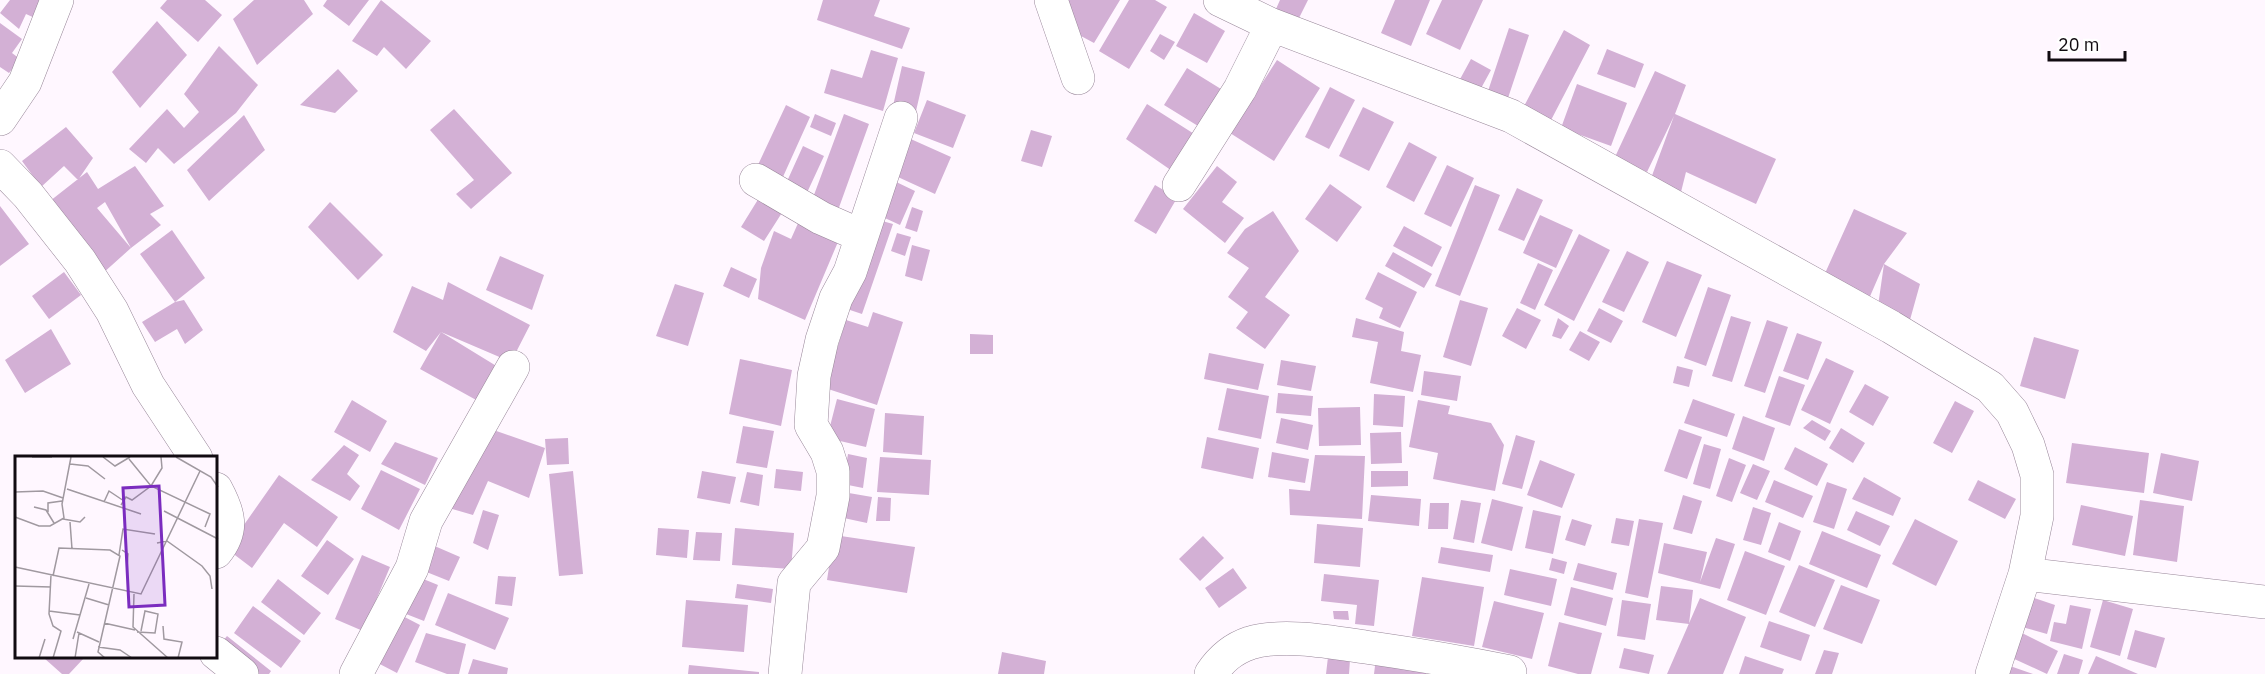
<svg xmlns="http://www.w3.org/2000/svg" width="2265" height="674" font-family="'IBM Plex Sans',sans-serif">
<rect width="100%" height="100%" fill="#fff7ff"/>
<path fill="#d3b0d5" d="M10 0H39L37 19 26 14 19 29 0 13Z
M167 0H205L222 15 198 42 160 8Z
M254 0H304L313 14 257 65 233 19Z
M327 0H369L349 26 323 6Z
M381 0 431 41 406 69 384 47 377 56 352 41Z
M823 0H880L874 16 910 28 902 49 817 20Z
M1058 0H1120L1094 43 1068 29Z
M1129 0H1155L1167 7 1129 69 1099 51Z
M1280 0H1308L1298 20 1276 9Z
M1395 0H1430L1411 46 1381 33Z
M1442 0H1483L1460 50 1426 34Z
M1194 13 1225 31 1207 63 1176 46Z
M157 21 187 55 140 108 112 72Z
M0 23 22 39 12 53 20 59 9 73 0 67Z
M1509 28 1529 35 1508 98 1488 91Z
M1564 30 1590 45 1549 124 1522 110Z
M1160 34 1175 42 1164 60 1150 51Z
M219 46 258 85 236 113 174 164 158 148 146 163 129 149 167 109 184 128 199 112 184 94Z
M1607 49 1644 64 1635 88 1597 74Z
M871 50 898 58 883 111 824 93 831 69 862 78Z
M1471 59 1491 70 1479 92 1459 81Z
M1277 60 1320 88 1274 161 1230 133Z
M902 66 925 72 916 111 893 106Z
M1187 68 1221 89 1198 126 1164 105Z
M338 69 358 91 335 113 300 105Z
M1655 71 1686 85 1675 114 1776 159 1756 204 1686 172 1681 192 1650 181 1674 116 1647 172 1615 157Z
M1577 84 1627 103 1611 146 1561 128Z
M1330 87 1355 100 1329 149 1305 137Z
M927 100 966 115 953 148 914 133Z
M1147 104 1199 137 1175 173 1126 139Z
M786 105 810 117 782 179 757 167Z
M1363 107 1394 122 1369 171 1339 156Z
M454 109 512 173 471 209 456 194 474 180 430 130Z
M815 114 836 123 831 136 810 127Z
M844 114 869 124 837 213 811 203Z
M244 115 265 150 209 201 187 170Z
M66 127 93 158 78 180 64 166 41 187 22 161Z
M1031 130 1052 136 1042 167 1021 161Z
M904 136 951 157 935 194 887 172Z
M1409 142 1437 157 1414 202 1386 187Z
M803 146 824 156 805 197 784 188Z
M1447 165 1474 178 1451 227 1424 214Z
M135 166 164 206 150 214 161 225 131 248 105 202 97 208 131 248 102 274 50 201 87 172 98 189Z
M1217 166 1237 182 1222 202 1244 218 1225 243 1183 209Z
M890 179 915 191 900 225 874 213Z
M1330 184 1362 207 1337 242 1305 219Z
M1155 185 1177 198 1156 234 1134 221Z
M1475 185 1500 195 1460 296 1435 286Z
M1517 188 1543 200 1524 241 1498 230Z
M762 193 785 208 764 241 741 227Z
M330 202 383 255 358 280 308 227Z
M0 206 29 244 0 266Z
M912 207 923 211 917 232 905 228Z
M1854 209 1907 233 1884 264 1920 284 1908 327 1878 306 1884 264 1868 301 1822 280Z
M1273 211 1299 251 1265 297 1290 315 1265 349 1236 328 1248 312 1228 297 1249 268 1227 253 1245 229Z
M803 212 843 230 805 320 758 299 761 268 774 231 791 239Z
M1540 215 1573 230 1556 268 1523 253Z
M875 219 893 224 862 314 841 307Z
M1404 226 1442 247 1432 267 1393 246Z
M172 230 205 278 175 302 140 254Z
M897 233 911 237 905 256 891 251Z
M1579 234 1610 250 1574 321 1544 305Z
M912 245 930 250 922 281 905 276Z
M1627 251 1649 262 1624 312 1602 302Z
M1393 252 1432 274 1424 288 1385 266Z
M500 256 544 275 532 310 486 290Z
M1667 261 1702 275 1676 337 1642 322Z
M1538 263 1553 270 1535 310 1520 303Z
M731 267 757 279 749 298 723 286Z
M64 272 81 295 49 319 32 296Z
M1378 272 1417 292 1400 328 1379 318 1383 308 1365 299Z
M448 282 530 325 511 362 441 332 498 367 478 401 420 369 441 332 426 351 393 332 412 286 443 300Z
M675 284 704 293 688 346 656 336Z
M1708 287 1731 295 1706 366 1684 358Z
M184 300 203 330 185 344 177 329 155 342 142 322 175 302Z
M1460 300 1488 308 1471 366 1443 357Z
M1517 308 1541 320 1526 349 1502 336Z
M1599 308 1623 321 1611 343 1587 331Z
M873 312 903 322 877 405 825 388 846 320 868 327Z
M1731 316 1751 322 1732 382 1712 376Z
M1356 318 1404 332 1401 351 1421 355 1413 392 1370 383 1378 342 1352 337Z
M1558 318 1569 326 1561 339 1552 336Z
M1767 320 1788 327 1765 393 1744 386Z
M51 329 71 364 25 393 5 360Z
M1580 331 1600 342 1589 361 1569 350Z
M1797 333 1822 342 1808 380 1783 371Z
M970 334 993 335V354H970Z
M2034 337 2079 350 2065 399 2020 386Z
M1209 353 1264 364 1258 390 1204 379Z
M1826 358 1854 371 1830 424 1801 410Z
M740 359 792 370 781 426 729 414Z
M1281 360 1316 366 1311 391 1277 385Z
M1677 366 1693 370 1689 387 1673 383Z
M1424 371 1461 376 1457 401 1421 395Z
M1779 376 1805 385 1790 426 1765 417Z
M1865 384 1889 397 1873 426 1849 412Z
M1227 388 1269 396 1261 439 1218 430Z
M1278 393 1313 396 1311 416 1276 413Z
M1374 394 1405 396 1403 427 1373 425Z
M837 399 875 409 866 447 827 438Z
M1693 399 1735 414 1727 437 1684 423Z
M352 400 387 421 370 452 334 432Z
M1418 400 1450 406 1448 414 1491 423 1504 445 1495 491 1433 479 1438 453 1409 447Z
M1955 401 1974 411 1952 453 1933 443Z
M1360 407 1361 445 1319 446 1318 408Z
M885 413 924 416 922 455 883 452Z
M1743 416 1775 428 1764 461 1732 449Z
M1281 418 1313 425 1308 450 1276 443Z
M1812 420 1831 431 1825 441 1803 428Z
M482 426 545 448 529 498 488 481 473 515 442 506Z
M743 426 774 431 767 468 736 463Z
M1841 428 1865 443 1853 463 1829 448Z
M1679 429 1702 437 1687 479 1664 471Z
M1401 432 1402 463 1371 464 1370 433Z
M1516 435 1535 441 1522 489 1502 484Z
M1207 437 1259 448 1253 479 1201 468Z
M568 438 569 464 547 465 545 439Z
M395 442 438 458 425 485 381 464Z
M2072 443 2149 453 2144 493 2066 483Z
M1704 444 1721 449 1710 489 1693 484Z
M344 445 359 455 347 474 360 486 350 501 311 480Z
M1795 447 1828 464 1817 486 1784 469Z
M1272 452 1309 459 1305 483 1268 477Z
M2161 453 2199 461 2192 501 2153 493Z
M848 454 867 458 863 488 843 484Z
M1315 455 1365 456 1362 519 1290 515 1289 489 1310 491Z
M880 457 931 460 929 495 877 492Z
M1729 458 1746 465 1732 502 1716 496Z
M1540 460 1575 474 1562 508 1527 495Z
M1753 464 1770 471 1757 500 1740 493Z
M776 469 803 472 801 491 774 488Z
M381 470 420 489 399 530 361 509Z
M573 471 583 574 559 576 549 474Z
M702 471 736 477 730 504 697 498Z
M1371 471H1408V486L1371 487Z
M747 472 763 475 759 506 740 502Z
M279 475 338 517 317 547 284 523 252 568 227 549Z
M1864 477 1901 498 1893 516 1852 499Z
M1774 480 1813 496 1803 518 1765 502Z
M1978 480 2016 499 2005 519 1968 500Z
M1827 482 1847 489 1834 529 1813 522Z
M843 492 872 497 867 523 839 517Z
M1371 495 1421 499 1419 526 1368 521Z
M1683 495 1702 501 1692 534 1673 529Z
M878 497 891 498 890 521H876Z
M1492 499 1523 507 1512 551 1481 543Z
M1461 500 1481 503 1474 543 1453 539Z
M2140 500 2184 506 2177 562 2133 555Z
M1430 503H1449L1448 529H1428Z
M2081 505 2133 516 2125 556 2072 545Z
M1753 507 1771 513 1761 545 1743 540Z
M483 510 499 515 488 550 473 543Z
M1533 510 1561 516 1553 554 1525 548Z
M1856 511 1890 526 1880 546 1847 530Z
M1616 518 1634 521 1629 546 1611 543Z
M1572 519 1592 525 1585 546 1565 540Z
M1639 519 1663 523 1648 598 1625 593Z
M1915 519 1958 541 1936 586 1892 564Z
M1779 522 1801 531 1790 561 1768 552Z
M1317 524 1363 528 1360 567 1314 563Z
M658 528 689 530 687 558 656 555Z
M735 528 794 533 791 569 732 565Z
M1822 531 1881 555 1867 588 1809 564Z
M696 532 722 533 720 561 693 560Z
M834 535 915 547 907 593 827 580Z
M1203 536 1224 558 1200 581 1179 559Z
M1716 538 1735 544 1720 589 1658 573 1664 543 1707 552 1700 582Z
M327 540 354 559 328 595 301 576Z
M430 544 460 557 449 581 419 569Z
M1441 547 1493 555 1490 572 1438 563Z
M1745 551 1785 566 1766 615 1727 600Z
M362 555 390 567 363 631 335 619Z
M1552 558 1567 562 1564 574 1549 570Z
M1578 563 1617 573 1613 590 1573 580Z
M1799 565 1835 580 1815 627 1779 612Z
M1233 568 1247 588 1219 608 1205 588Z
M1510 569 1557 579 1551 606 1504 595Z
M1324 574 1379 580 1374 626 1355 624 1357 605 1321 601Z
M416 576 438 585 424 621 401 612Z
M498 576 516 577 512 606 495 604Z
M1422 577 1484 587 1474 646 1412 636Z
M278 579 321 613 304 635 261 602Z
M737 584 773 589 771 603 735 598Z
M1841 585 1880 600 1862 644 1823 629Z
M1661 586 1693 590 1689 624 1656 620Z
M1571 587 1613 598 1606 626 1564 615Z
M448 593 509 618 495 650 435 625Z
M2031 597 2055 605 2047 634 2022 627Z
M1700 598 1746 617 1723 674H1667Z
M686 600 748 605 744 652 682 647Z
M1622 600 1651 604 1645 640 1617 636Z
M2103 600 2133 609 2120 656 2090 647Z
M1494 601 1544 613 1532 659 1482 647Z
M2070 605 2091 609 2082 649 2050 641 2054 622 2066 624Z
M253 606 301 641 281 668 234 633Z
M1333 611H1348L1349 620 1334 619Z
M395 612 420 625 397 673 372 660Z
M1769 621 1810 635 1801 661 1760 647Z
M1559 622 1602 633 1591 674H1578L1548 666Z
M2135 630 2165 638 2156 668 2127 659Z
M426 633 466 644 459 674H447L415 662Z
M2022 633 2058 651 2047 674 2010 657Z
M227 636 271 671 269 674H251L218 647Z
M1624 648 1654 655 1649 674 1619 668Z
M1824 650 1839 653 1832 674H1815Z
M1002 652 1046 661 1044 674H998Z
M2064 654 2083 660 2079 674H2057Z
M1745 656 1784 669 1782 674H1739Z
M2096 656 2138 674H2088Z
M1328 657 1350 660 1349 674H1326Z
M44 658H84L69 674H62Z
M1376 658 1427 664 1426 674H1374Z
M473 659 508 668 507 674H468Z
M689 665 759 672V674H688Z
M2010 666 2033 674H2007Z"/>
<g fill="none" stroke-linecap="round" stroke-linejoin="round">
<defs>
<path id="minor" d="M1051 0 1078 78
M1220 0 1272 25 1511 116 1891 327 1990 387 2012 412 2028 445 2037 475V516L2025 574 1992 674
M0 119 25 82 57 0
M0 166 28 195 80 261 112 311 148 385 196 458
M756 180 821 218 862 236
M1179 185 1240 89 1272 25
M216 489C229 513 234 530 216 552
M2025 574 2265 602
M216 653 242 674
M356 674 412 568 426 521 513 367
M785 674 794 583 823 548 833 496V471L827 452 811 425 814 376 822 340 836 298 850 272 901 118
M1211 674C1221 659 1232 649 1250 643 1283 633 1331 642 1365 647 1414 654 1462 662 1510 672"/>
</defs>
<use href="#minor" stroke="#988799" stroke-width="34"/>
<use href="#minor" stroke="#fff" stroke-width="33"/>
</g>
<g transform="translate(15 456)">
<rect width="202" height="202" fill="#fff7ff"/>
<path fill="none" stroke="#a099a0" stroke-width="1.5" d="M17 1H37M88 1 100 10 115 1M161 1 196 21 203 31M114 3 136 30 195 58 190 71M55 8 73 10 90 23M52 33 126 58M0 36 28 35 48 42M89 46 94 35 109 45M106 49 111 41 117 44 136 30 147 12 146 1M19 51 31 54 39 67M149 55 203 83M33 56V47L47 45M0 61 24 70H35L49 62 47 48 56 1M48 63 65 66 70 61M55 66 57 93M142 87 152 85 187 110 195 120 197 133M107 94 113 98 112 111M104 99 108 73 140 78M0 111 126 138 185 15M36 119 34 158 38 170 46 175 38 202M38 120 44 92 95 94 105 100 83 196 90 202M0 130 36 131M119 138 118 171 153 202M71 142 94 149M34 155 65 159M89 167 120 174M148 170 149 183 167 186 163 202M62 176 84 186M122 176 140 177 143 158 130 155 126 175M58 183 74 128M83 191 105 194 117 202M24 202 30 183M60 202 64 177"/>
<path fill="#7b2cbf" fill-opacity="0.15" stroke="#7b2cbf" stroke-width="3" d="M144 30 150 149 114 151 108 32Z"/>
<rect width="202" height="202" fill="none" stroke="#110b11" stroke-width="3"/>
</g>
<path d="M2049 51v9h76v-9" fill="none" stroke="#110b11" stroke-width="3"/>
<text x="2058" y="51" font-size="18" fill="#110b11" stroke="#ffffff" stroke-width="4.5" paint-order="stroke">20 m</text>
</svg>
